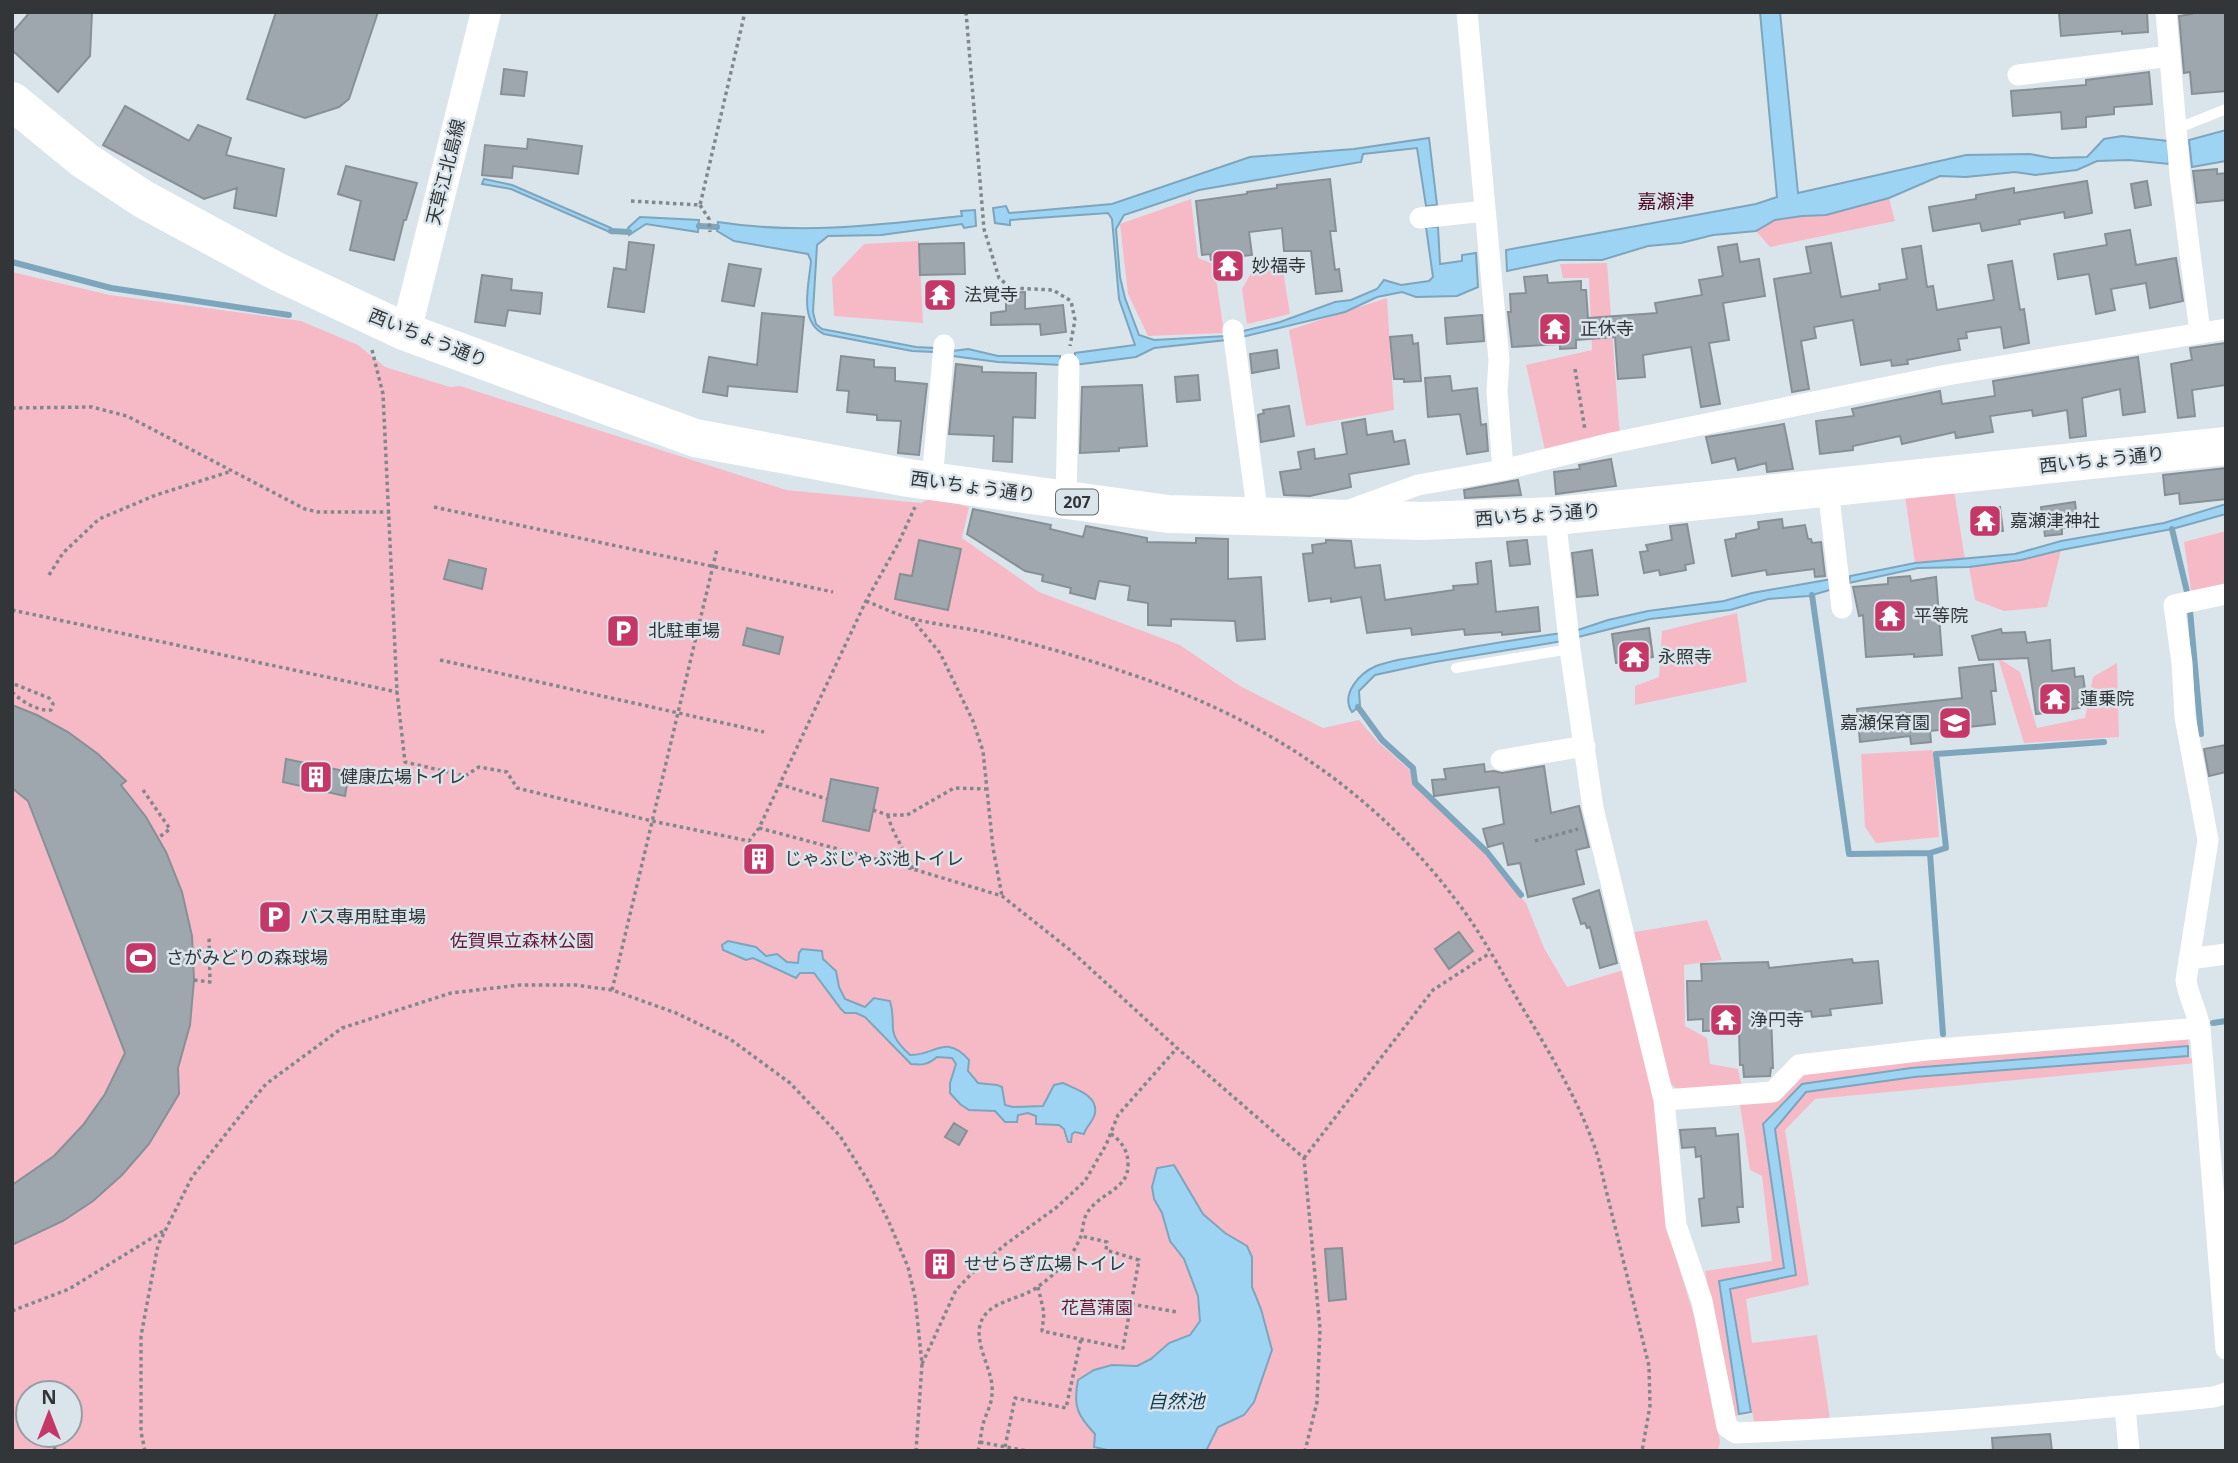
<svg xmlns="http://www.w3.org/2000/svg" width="2238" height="1463" font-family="'Noto Sans','Noto Sans JP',sans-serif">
<rect width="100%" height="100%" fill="#dae4eb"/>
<path fill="#f6bac6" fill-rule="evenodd" d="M1889 198 1895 221 1770 247 1756 231 1775 220 1802 216 1826 215Z
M1191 199 1198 258 1214 264 1224 333 1148 336 1128 294 1120 224Z
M919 241 923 323 834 316 832 278 864 244Z
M1607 263 1620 438 1546 454 1526 365 1592 350 1589 278H1563L1560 264Z
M1282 264 1290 314 1247 324 1242 289 1254 268Z
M12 272 110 295 301 321 358 345 385 367 450 387 460 386 786 490 921 503C934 493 955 503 969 507L962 538 1039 592 1180 645 1240 686 1323 728 1359 720 1378 742 1412 772V784L1484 853 1526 903 1544 948 1567 987 1627 969 1653 1071 1667 1228 1700 1336 1720 1442 1718 1451H12ZM28 1393H70V1435H28Z
M1387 298 1394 410 1306 426 1289 330Z
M1954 490 1965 560 1915 563 1905 496Z
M2226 531V589L2192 597 2184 542Z
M2061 550 2047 607 2004 611 1975 600 1969 567 2021 560Z
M1737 613 1747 682 1635 705V686L1659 677 1662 631Z
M1998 658 2020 672 2037 728 2085 718 2093 677 2117 663 2119 737 2024 743Z
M1933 750 1939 837 1876 843 1865 827 1861 754Z
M1707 920 1722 960 1684 965 1685 1026 1707 1038 1710 1064 1738 1069 1742 1088 1680 1092 1669 1082 1629 933Z
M2189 1037 2188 1046 1911 1068 1802 1084 1763 1124 1784 1268 1719 1281 1739 1414 1733 1419 1705 1271 1772 1261 1762 1176 1750 1170 1739 1099 1796 1075 1908 1058Z
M2188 1056 2196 1063 1815 1099 1785 1130 1809 1285 1746 1299 1752 1343 1817 1335 1830 1419 1754 1422 1730 1289 1796 1275 1775 1129 1806 1092 1914 1077Z"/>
<path fill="#9dd4f4" stroke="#7da5bc" stroke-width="2" d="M1760 12H1780L1798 193 1966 155 2030 154 2051 158 2087 157 2104 139 2122 136 2168 141 2169 164 2129 160 2097 161 2077 170 2035 175 2015 172 1966 177 1940 176 1889 198 1826 215 1802 216 1775 220 1756 231 1713 235 1681 243 1648 246 1602 260H1560L1507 271 1506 250 1756 204 1777 197Z
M2226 130V161L2192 167 2189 140Z
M1429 138 1437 205 1426 206 1417 148 1363 154 1361 162 1199 190 1124 215 1116 229 1120 277 1125 298 1139 335 1154 340 1226 336V340L1154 348 1136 357 1074 365 1075 353 1135 345 1119 299 1112 219 1108 213 1010 220V225L995 223 993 208 1006 206 1009 213 1112 204 1250 157 1354 149Z
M484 179 512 185 611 228 612 233 511 189 482 184Z
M975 210 976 226 964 228 962 224 881 235 828 236 817 245 813 312 816 324 822 329 916 347 935 348 933 352 912 351 824 334C798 321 809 285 811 261L808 254 734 241 717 231 718 222C800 235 880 225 962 216L961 211Z
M640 217 699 220 698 232 646 224 629 235 628 228Z
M1426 227H1438L1440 264 1462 261V255L1476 253 1478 287 1457 296 1416 297 1402 292 1377 297 1345 312 1238 338 1239 332 1280 322 1335 302 1351 300 1377 289 1384 280 1401 285 1429 281 1433 277Z
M968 349 998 356H1060L1061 365 998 362 953 356V351Z
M2226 504V514L2172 529 2061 550 2021 560 1969 567 1918 568 1849 583 1850 576 1915 563 2015 554 2061 541 2164 523Z
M1832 579 1833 589 1809 596 1768 599 1730 610 1650 619 1574 638 1572 632 1608 620 1648 611 1724 601 1752 593Z
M1562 633 1563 641 1435 662 1375 675 1359 691 1360 706 1352 712C1340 694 1360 673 1376 666 1394 659 1416 657 1434 654 1477 646 1519 639 1562 633Z
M728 941 756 947 766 956 777 954 787 962 798 963 799 953 802 949 822 951 823 959 836 971 839 987 845 999 865 1007 874 998 890 1001C898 1028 883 1030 910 1055 935 1056 945 1033 969 1060L968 1071 978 1083 997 1085 1002 1087 1005 1105 1013 1107 1043 1106 1054 1085 1063 1083C1075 1089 1098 1095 1095 1113 1094 1121 1086 1126 1084 1134L1075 1132 1072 1134 1071 1142H1068L1064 1129 1059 1125 1036 1124V1116L1028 1113 1018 1115 1017 1122H1005L995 1111 969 1110 960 1104 950 1093V1083L956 1064 952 1058 937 1057C928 1065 922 1065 911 1064L865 1017 856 1013H845L841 1009 814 973H800L796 978 753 958 746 960 723 950 722 945Z
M2188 1046V1056L1914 1077 1806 1092 1775 1129 1796 1275 1730 1289 1751 1412 1739 1414 1719 1281 1784 1268 1763 1124 1802 1084 1911 1068Z
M1174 1165 1203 1214 1225 1233 1247 1246 1252 1257V1287L1261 1309 1272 1350 1254 1402 1244 1415 1218 1427 1206 1451H1112L1094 1447 1095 1434C1077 1415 1073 1406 1078 1380L1094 1370 1112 1365 1137 1366 1151 1359 1169 1343 1190 1335 1200 1321 1198 1296 1184 1259 1170 1241 1162 1213 1154 1199 1152 1187 1157 1168Z"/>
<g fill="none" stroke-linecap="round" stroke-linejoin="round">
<path stroke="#7da5bc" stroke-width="6" d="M699 226 717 227
M611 231 629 232
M12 262 111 288 289 315
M2172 529 2188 596
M1812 595 1849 854 1930 853 1946 848 1936 754 2104 742
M2190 610 2201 734
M1358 707 1382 740 1413 768 1415 783 1487 852 1521 895
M1930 853 1943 1034
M2213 1023 2226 1021"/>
</g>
<path fill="#9da7ad" stroke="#869095" stroke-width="2" d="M30 12H92L90 56 58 92 12 50V33Z
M276 12H378L349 99 339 107 305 118 247 99Z
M2059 12H2147L2148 32 2122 34V31L2061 36Z
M2192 12H2225L2226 91 2192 94 2190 72 2184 73 2179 16 2192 14Z
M504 69 527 72 524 96 501 94Z
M2149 72 2152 104 2114 107V114L2086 117V127L2062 129 2061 112 2013 116 2011 91 2086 85V80Z
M125 106 189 141 198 125 231 138 226 155 284 169 276 216 234 208 237 188 204 199 103 145Z
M528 139 582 146 578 174 513 166 512 178 482 175 485 145 527 149Z
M346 166 417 183 406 220H404L394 260 350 250 361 201 338 194Z
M2217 169V174L2226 173V200L2197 203 2193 171Z
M1330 179 1336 231H1330L1335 270 1339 269 1342 291 1316 294 1311 251H1284L1282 228 1249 232 1252 255 1211 260 1210 254 1202 255 1196 201 1247 194V192L1277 188V185Z
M2087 181 2092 213 2065 218 2064 212 2019 220 2020 224 1982 231 1980 223 1933 231 1929 207 1976 199V195L2014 188V193Z
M2147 181 2151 205 2135 208 2131 184Z
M2130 230 2136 265 2176 258 2183 301 2150 308 2146 283 2111 289 2115 310 2096 314 2089 274 2058 279 2054 254 2107 245 2105 234Z
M629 242 654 245 644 312 608 307 614 268 626 270Z
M964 243 965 274 920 275 919 244Z
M1831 243 1841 297 1880 290 1879 284 1907 279 1902 249 1921 246 1927 287 1933 286 1937 310 1994 300 1988 265 2012 261 2020 310 2024 309 2029 343 2004 348 2001 327 1966 332 1967 338 1958 339 1960 350 1907 360 1908 364 1892 366 1891 360 1861 365 1853 320 1814 327 1816 338 1801 341 1809 389 1792 392 1774 279 1811 273 1806 247Z
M1737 244 1740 262 1759 259 1765 296 1723 303 1729 340 1709 343 1720 404 1701 407 1691 347 1643 355 1645 377 1618 379 1615 337 1576 340V348L1560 349V344L1512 347 1508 312H1511L1510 294 1526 293 1524 277 1547 275 1548 283 1581 281V290H1586L1588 318 1657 313 1655 303 1702 295 1699 280 1723 276 1718 247Z
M729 264 761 269 754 306 722 301Z
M482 275 512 279 511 290 542 293 540 314 508 310 505 326 475 322Z
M1025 292V309L1063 305 1066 332 1041 335 1040 324 991 325V313L1006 311V293Z
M762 313 804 317 797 392 728 386 727 396 703 392 709 357 757 365Z
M1482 315 1484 341 1447 344 1445 318Z
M1412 335 1413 344 1418 343 1421 381 1404 382V379H1394L1390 337Z
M2226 343V385L2192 390 2195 416 2178 418 2171 364 2192 360 2190 348Z
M1277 350 1279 368 1252 373 1250 354Z
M841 356 874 360V367L895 368V381L927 384 919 455 898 453 901 421 877 420V415L847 412 849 391 837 390Z
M2138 357 2145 412 2123 415 2120 389 2082 398 2086 436 2070 438 2067 410 2033 416 2032 410 1990 416 1993 432 1956 438 1955 432 1902 444 1900 436 1853 446V450L1820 454 1816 421 1854 416 1852 409 1940 391 1942 404 1995 396 1993 381Z
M956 364 982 367V372L1036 373 1035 418 1013 417 1012 462 993 461 994 436 949 434Z
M1198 375 1200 400 1177 402 1175 377Z
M1450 376 1452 391 1477 388 1481 425 1486 424 1488 451 1467 454 1460 414 1428 417 1425 378Z
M1142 385 1147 446 1119 448V451L1080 453 1082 387Z
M1289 406 1294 436 1261 442 1258 415 1264 413 1263 410Z
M1365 419 1367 435 1392 431 1394 442 1405 440 1409 464 1349 474 1351 487 1310 496 1284 495 1280 472 1301 469 1298 452 1314 449 1315 459 1347 454 1342 423Z
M1784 424 1793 469 1767 472 1766 463 1738 470 1735 458 1712 463 1706 437Z
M1611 459 1616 486 1556 494 1554 472 1580 469 1579 465Z
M2226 468V499L2180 504 2179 493 2165 495 2163 475Z
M1518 480 1521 495 1465 498 1464 490Z
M2075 502 2078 526 2062 528V534L2045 536 2041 507Z
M2000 507 2003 531 1987 533 1984 509Z
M973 509 1051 525 1050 529 1083 537 1086 526 1147 538V542L1196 543V538L1228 539V579L1261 577 1265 639 1237 641 1235 621 1171 619V626L1148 625V603L1128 600 1130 586 1099 581 1095 599 1070 593 1071 588 1042 581 1043 575 1025 571 967 534Z
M1782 519 1783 528 1805 525 1808 539H1811L1812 543 1821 542 1825 576 1815 577 1814 569 1767 575 1766 570 1732 576 1725 540 1736 538V534L1759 529 1758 522Z
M1687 524 1694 563 1685 565 1686 570 1660 575 1659 570 1644 573 1640 552 1648 551 1646 545 1672 540 1670 526Z
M919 540 961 549 948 610 895 599 900 574 912 576Z
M1326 540 1351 541 1355 568 1380 565 1385 600 1454 590 1453 586 1478 584 1476 563 1491 561 1496 612 1538 607 1540 631 1502 635V632L1465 635 1464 629 1412 635 1411 628 1367 633 1361 597 1331 602V598L1309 601 1303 554 1313 553 1312 545 1326 543Z
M1527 540 1530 564 1510 566 1507 542Z
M1592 550 1598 595 1577 597 1572 553Z
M449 560 486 569 482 589 444 579Z
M1910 576 1911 581 1936 577 1942 655 1914 657V654L1866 657 1863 615 1859 616 1853 587 1888 584V578Z
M747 628 783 637 779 654 743 645Z
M1649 628 1653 657 1644 659 1645 664 1626 667 1625 662 1616 663 1612 634Z
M2001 629 2002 633 2025 632 2027 643 2050 640 2052 671 2074 668 2075 677 2083 676 2086 696 2078 698 2080 708 2036 714 2028 658 1979 660 1972 636Z
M1993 664 1996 691H1991L1995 724 1930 731 1931 742 1911 744 1910 736 1860 742 1857 709 1962 698 1959 668Z
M12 705 37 715 68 732 98 754 126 781 121 785 146 817 166 852 182 892 192 936 194 980 190 1025 178 1068 179 1094 149 1144 122 1175 93 1201 63 1221 12 1245V1185L54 1156 83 1125 105 1094 125 1053 28 801 12 788Z
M2226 745V772L2209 776 2204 749Z
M286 759 349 772 345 796 283 782Z
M1484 764 1485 772 1494 771 1502 773 1544 766 1551 813 1579 806 1589 847 1576 850 1584 884 1528 897 1520 863 1508 865 1503 843 1488 847 1483 829 1504 824 1499 787 1434 796 1432 780 1446 779 1444 769Z
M831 779 878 788 869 831 823 821Z
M746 860a13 13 0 1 1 26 0a13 13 0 1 1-26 0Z
M1599 890 1617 963 1600 968 1590 927 1587 928 1585 923 1581 924 1573 899Z
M1459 932 1473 951 1449 969 1435 949Z
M1852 959 1853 963 1878 961 1882 1003 1830 1009 1831 1015 1812 1017 1811 1011 1771 1015 1773 1068H1771L1770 1076 1744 1077 1743 1065H1740L1739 1030 1703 1031V1019L1688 1020 1687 981H1702L1701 964 1768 962 1769 968Z
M954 1123 967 1131 959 1145 945 1137Z
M1715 1128 1716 1136 1738 1134 1743 1207H1737L1739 1222 1702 1226 1699 1199 1704 1198 1701 1156 1696 1157 1695 1147 1682 1148 1680 1130Z
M1342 1248 1346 1299 1329 1301 1325 1249Z
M2050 1434 2052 1451H1993L1992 1438Z"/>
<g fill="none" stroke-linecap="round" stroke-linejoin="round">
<path stroke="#81888c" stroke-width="3.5" stroke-dasharray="3.5 3.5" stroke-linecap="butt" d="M966 12 984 229 999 278 1011 288 1053 290 1071 301 1075 320 1070 346
M631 201 700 205 745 12
M700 205 709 219 710 232
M372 350 383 394 397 692 405 762 465 776 479 767 507 772 517 788 652 821 749 841 759 828 866 601 898 544 915 507
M1575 369 1585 430
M12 408 92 407 127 416 305 509 318 512H390
M434 507 833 592
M49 575 63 553 99 519 156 495 232 471
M866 601C881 607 895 614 910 618 936 625 963 627 988 633 1036 644 1084 658 1130 674 1260 717 1372 789 1455 899 1481 932 1501 971 1522 1007 1551 1055 1581 1104 1598 1157L1649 1366 1650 1406 1642 1451
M12 610 397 692
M911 618 940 653 973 721 983 751 993 848 1002 896
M440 660 764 732
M12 692C23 702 36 711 51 710L53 704 49 698 14 684
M779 784 827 799
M143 790 170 829 158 838
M873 810 888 815H907L954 788 986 789
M888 815C892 834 905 850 913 869
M759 828 913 869 1002 896 1070 950 1177 1048 1304 1158 1320 1329 1317 1402 1305 1451
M1535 841 1578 829
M194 980 210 982 209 936
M612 990 717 549
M1304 1158 1433 990 1490 953
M1038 1287 1044 1313 1042 1331 1123 1348 1139 1260 1106 1250 1107 1242 1081 1236
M1131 1304 1177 1312
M12 1311 69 1289 165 1230
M922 1364 956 1290 976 1269 1006 1244 1057 1207 1085 1181 1106 1145 1118 1115 1177 1048
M20 1408 22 1428 28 1433
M46 1435 54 1443 55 1451
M980 1442 1027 1451
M1005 1447 1015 1398 1066 1408 1081 1339
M145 1451 141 1432V1336L158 1245 192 1177 251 1102 266 1084 342 1028 451 993 520 985H575L612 990 676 1013 730 1039 790 1083 840 1136 868 1181 888 1220 908 1267 915 1297 922 1364 916 1451
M978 1451C980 1442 981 1433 983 1424 986 1414 992 1404 992 1393 994 1371 975 1348 980 1325 986 1301 1019 1300 1036 1288 1055 1275 1073 1257 1081 1236 1083 1229 1083 1221 1086 1215 1097 1193 1129 1191 1128 1164 1128 1150 1121 1141 1110 1133"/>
<path stroke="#fff" stroke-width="10" d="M2176 129 2226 109
M1456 668 1570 649"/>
<path stroke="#fff" stroke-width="21" d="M1467 12 1499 360 1497 391 1503 470
M2166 12 2180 175 2200 332
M2018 75 2170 56
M1420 218 1485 211
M1233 330 1258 516
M932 481 944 345
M1828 489 1842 608
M1066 500 1069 364
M1349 510 1418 485 1503 470 1612 443 1947 375 2226 329
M1555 516 1570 649 1593 808 1664 1100 1676 1225 1702 1301 1727 1427 1736 1433C1896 1426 2056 1413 2214 1397L2226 1393
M2226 594 2174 605 2182 663 2185 717 2208 840 2186 980C2188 996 2197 1011 2200 1028L2226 1349
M1501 760 1585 746
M2189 959 2226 954
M1664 1100 1773 1092 1799 1065 1927 1050 2200 1028
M2125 1406 2129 1451"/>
<path stroke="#fff" stroke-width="30" d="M406 332 486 12"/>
<path stroke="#fff" stroke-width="38" d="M12 101 84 160 143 199 276 271 406 332 695 438 909 478 1168 514 1423 521 1555 516 2226 446"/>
</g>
<defs>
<symbol id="temple-square" viewBox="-11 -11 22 22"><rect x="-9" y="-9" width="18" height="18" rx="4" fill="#c43766" stroke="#dae4eb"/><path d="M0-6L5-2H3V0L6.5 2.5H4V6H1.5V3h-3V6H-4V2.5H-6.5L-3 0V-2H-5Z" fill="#fff"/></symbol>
<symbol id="parking-square" viewBox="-11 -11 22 22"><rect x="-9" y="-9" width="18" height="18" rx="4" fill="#c43766" stroke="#dae4eb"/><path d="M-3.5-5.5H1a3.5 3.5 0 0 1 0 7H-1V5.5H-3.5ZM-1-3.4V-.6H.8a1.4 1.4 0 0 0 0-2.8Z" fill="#fff"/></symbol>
<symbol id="school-square" viewBox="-11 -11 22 22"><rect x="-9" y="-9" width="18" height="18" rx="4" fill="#c43766" stroke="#dae4eb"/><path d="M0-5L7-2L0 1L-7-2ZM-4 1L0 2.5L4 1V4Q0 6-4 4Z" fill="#fff"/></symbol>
<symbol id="building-square" viewBox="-11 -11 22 22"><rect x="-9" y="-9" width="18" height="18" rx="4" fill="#c43766" stroke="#dae4eb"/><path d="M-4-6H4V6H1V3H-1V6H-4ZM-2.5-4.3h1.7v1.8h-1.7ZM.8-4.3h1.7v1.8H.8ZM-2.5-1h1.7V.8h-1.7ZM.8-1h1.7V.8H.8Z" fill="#fff"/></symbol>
<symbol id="stadium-square" viewBox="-11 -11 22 22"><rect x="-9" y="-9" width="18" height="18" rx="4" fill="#c43766" stroke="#dae4eb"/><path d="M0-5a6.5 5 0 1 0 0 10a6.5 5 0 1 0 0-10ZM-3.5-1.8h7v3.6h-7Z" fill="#fff"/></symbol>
</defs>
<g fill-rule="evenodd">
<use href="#temple-square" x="1209" y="247" width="38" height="38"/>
<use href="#temple-square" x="921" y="276" width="38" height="38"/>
<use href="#temple-square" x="1536" y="310" width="38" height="38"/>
<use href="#temple-square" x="1966" y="502" width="38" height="38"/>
<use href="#temple-square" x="1871" y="597" width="38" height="38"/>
<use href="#parking-square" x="604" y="612" width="38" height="38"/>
<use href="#temple-square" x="1615" y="638" width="38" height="38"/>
<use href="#temple-square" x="2036" y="680" width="38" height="38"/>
<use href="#school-square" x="1936" y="704" width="38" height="38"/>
<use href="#building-square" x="297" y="758" width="38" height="38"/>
<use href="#building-square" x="740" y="840" width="38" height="38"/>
<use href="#parking-square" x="256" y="898" width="38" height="38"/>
<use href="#stadium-square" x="122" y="939" width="38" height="38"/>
<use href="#temple-square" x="1707" y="1001" width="38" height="38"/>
<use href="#building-square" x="921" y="1245" width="38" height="38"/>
</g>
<g text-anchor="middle" stroke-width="5" stroke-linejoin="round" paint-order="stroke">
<rect fill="#dae4eb" stroke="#646a6e" stroke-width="2" x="1056" y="489.5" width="42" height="25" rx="5"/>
<g font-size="16" font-weight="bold" fill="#323638">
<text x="1077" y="508">207</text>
</g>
<g font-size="18" fill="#323638" stroke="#dae4eb">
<text transform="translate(446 172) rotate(-76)" y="6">天草江北島線</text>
<text transform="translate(428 338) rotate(22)" y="6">西いちょう通り</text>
<text transform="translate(2102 460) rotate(-6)" y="6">西いちょう通り</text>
<text transform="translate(973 487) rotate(8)" y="6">西いちょう通り</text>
<text transform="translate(1538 515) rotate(-4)" y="6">西いちょう通り</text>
</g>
<g font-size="18" fill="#323638" stroke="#dae4eb" text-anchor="start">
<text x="1252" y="272">妙福寺</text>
<text x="964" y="301">法覚寺</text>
<text x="1580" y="335">正休寺</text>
<text x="2010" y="527">嘉瀬津神社</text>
<text x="1914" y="622">平等院</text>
<text x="648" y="637">北駐車場</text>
<text x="1658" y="663">永照寺</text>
<text x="2080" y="705">蓮乗院</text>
<text x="1930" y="729" text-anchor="end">嘉瀬保育園</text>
<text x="340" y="783">健康広場トイレ</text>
<text x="784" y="865">じゃぶじゃぶ池トイレ</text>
<text x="300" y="923">バス専用駐車場</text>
<text x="166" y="964">さがみどりの森球場</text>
<text x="1750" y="1026">浄円寺</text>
<text x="964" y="1270">せせらぎ広場トイレ</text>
</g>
<g font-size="18" fill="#6b1633" stroke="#dae4eb">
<text x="522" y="947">佐賀県立森林公園</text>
<text x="1097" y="1314">花菖蒲園</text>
</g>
<g font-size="19" fill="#4f0b24" stroke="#dae4eb">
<text x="1666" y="208">嘉瀬津</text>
</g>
<g font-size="19" font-style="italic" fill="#113d52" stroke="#dae4eb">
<text x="1176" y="1408">自然池</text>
</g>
</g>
<rect width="2238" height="1463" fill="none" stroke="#323638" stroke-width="28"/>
<g transform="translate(49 1414)"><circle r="33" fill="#dae4eb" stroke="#979ea3" stroke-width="2"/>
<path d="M0-5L12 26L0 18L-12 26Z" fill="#c43766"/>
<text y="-10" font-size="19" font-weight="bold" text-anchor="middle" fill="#323638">N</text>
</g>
</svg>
